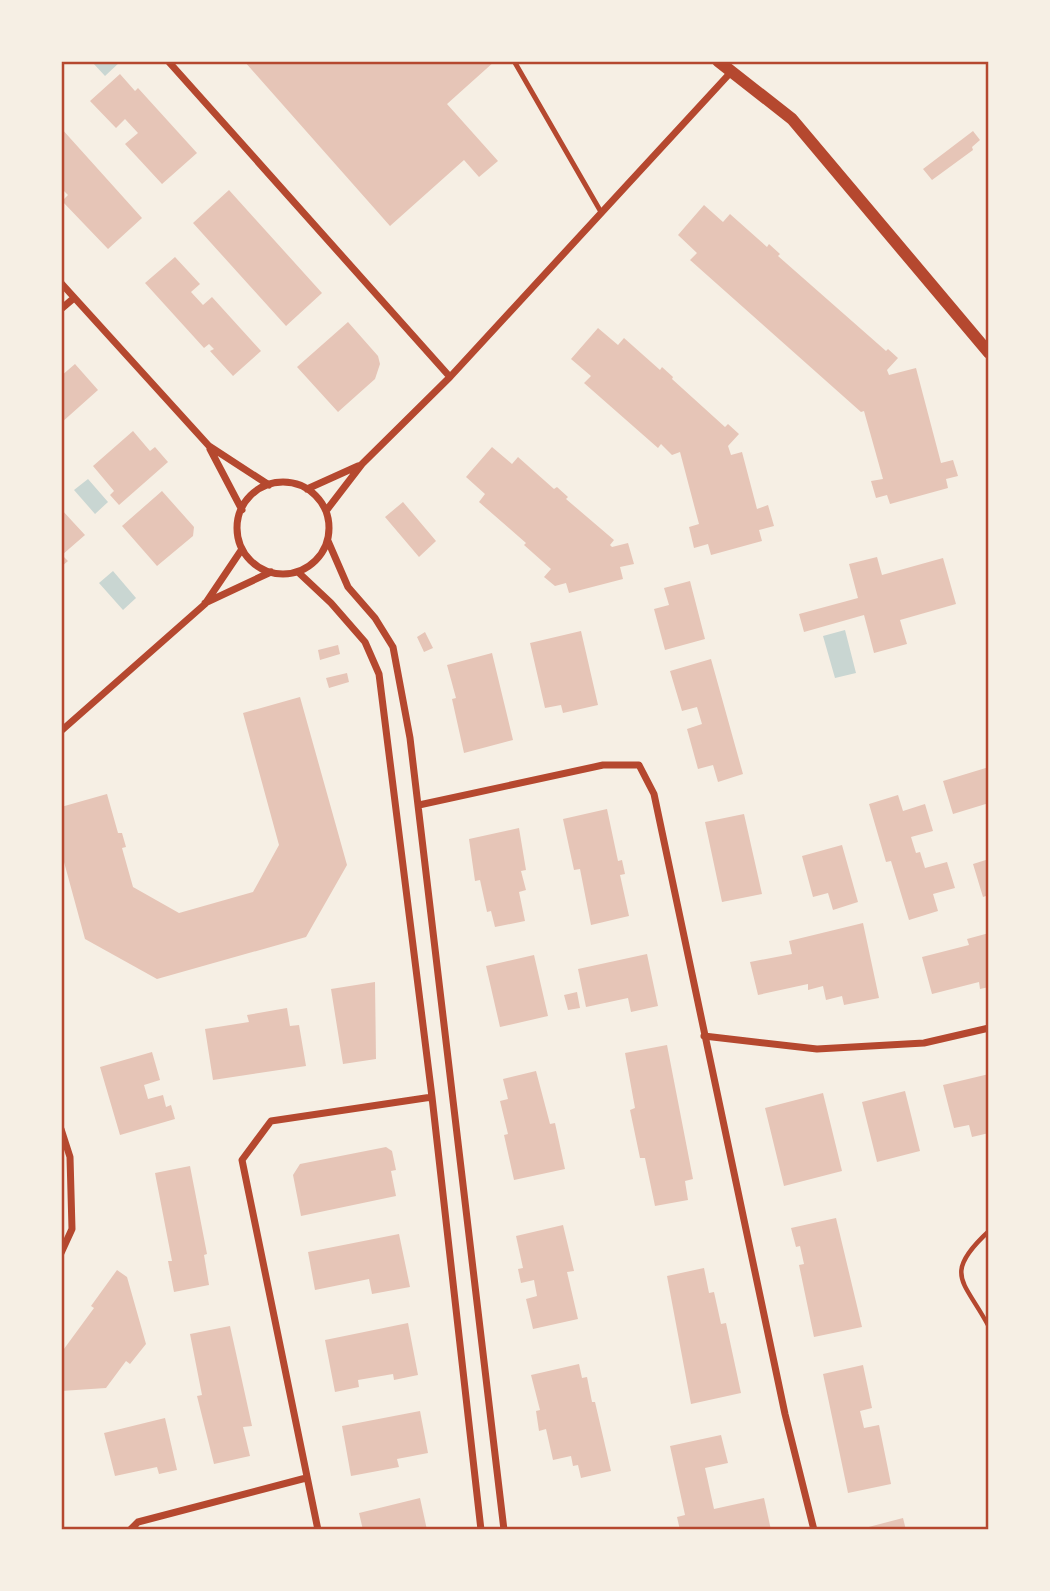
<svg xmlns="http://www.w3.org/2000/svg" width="1050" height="1591" font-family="Karla,sans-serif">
<rect width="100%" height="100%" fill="#f6efe4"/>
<path fill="#c9d6d2" d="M94 61H121L105 76 93 63Z
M88 479 108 502 95 514 74 490Z
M113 571 136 598 123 610 99 583Z
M845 630 856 673 835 678 823 636Z"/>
<path fill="#e6c5b7" d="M244 61H495L447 104 498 161 479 177 464 160 390 226Z
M120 74 135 91 138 88 197 153 162 184 125 144 138 133 125 119 116 128 90 101Z
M61 128 142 218 108 249 62 201 68 195 61 188Z
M973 131 980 140 972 147 973 150 932 180 923 169Z
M229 190 322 293 286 326 193 223Z
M704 205 723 222 730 214 767 247 769 244 780 254 778 256 886 351 888 349 898 358 887 370 889 375 916 368 941 463 953 460 958 476 946 479 948 488 890 504 887 495 876 498 871 481 883 479 864 411 861 412 690 260 697 253 678 235Z
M175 257 200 284 191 292 203 305 212 297 261 351 233 376 210 351 214 349 209 344 204 348 145 283Z
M348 322 378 356 380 364 375 379 338 412 297 367Z
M598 328 618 345 624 338 660 370 662 367 673 377 672 379 725 427 728 424 739 434 728 446 731 455 742 452 757 509 768 505 774 526 759 530 762 541 711 555 708 544 694 548 689 527 699 524 680 452 672 455 661 444 658 448 584 383 591 376 571 359Z
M75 364 98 390 61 423V376Z
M133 431 150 451 155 447 168 462 119 505 110 495 114 491 93 466Z
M492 447 512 464 518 457 554 489 557 487 568 497 566 499 614 540 610 545 612 547 628 543 634 564 620 567 623 579 569 593 566 583 555 586 544 577 551 569 524 545 526 543 479 502 485 494 466 477Z
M162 491 194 527 193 536 157 566 122 526Z
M403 502 436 541 419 557 385 517Z
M61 509 85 535 62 555 68 561 61 567Z
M877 557 882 575 943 558 956 604 900 620 907 644 874 653 864 615 804 632 799 614 858 598 849 564Z
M690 581 705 639 665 650 654 609 669 605 664 588Z
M581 631 598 705 563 713 561 705 545 708 530 643Z
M425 632 433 648 424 652 417 637Z
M338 645 340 654 320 660 318 650Z
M492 653 513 740 464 753 452 699 456 698 447 665Z
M711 659 743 774 718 782 713 765 698 769 687 729 702 724 697 707 682 711 670 671Z
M347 673 349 682 329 688 326 678Z
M300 697 347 865 306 937 157 979 85 939 61 851V807L107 794 118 833H122L126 847 122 848 133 887 179 913 253 892 279 845 243 713Z
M989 767V803L953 814 943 781Z
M898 795 903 811 925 804 933 831 911 837 916 853 920 852 925 868 947 862 955 888 933 894 938 911 909 920 891 861 886 862 869 804Z
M607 809 618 861 622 860 625 874 620 875 629 916 591 925 580 869 574 870 563 819Z
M744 814 762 894 722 902 705 822Z
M519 828 526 870 521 871 526 890 519 892 525 921 495 927 491 911 487 912 480 880 475 881 469 839Z
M842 845 858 902 833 910 828 893 813 897 802 856Z
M989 859V895L983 897 973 864Z
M863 923 879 998 844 1005 842 996 826 1000 823 986 808 990V984L758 995 750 962 792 954 789 941Z
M989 933V987L980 989 979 982 932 994 922 957 969 945 967 939Z
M647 954 658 1006 631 1012 628 998 586 1007 578 969Z
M534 955 548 1016 500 1027 486 966Z
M375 982 376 1059 343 1064 331 989Z
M577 992 580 1008 568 1010 564 995Z
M287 1008 290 1026 299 1025 306 1066 213 1080 205 1029 249 1022 247 1015Z
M667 1045 693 1179 685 1181 688 1200 655 1206 645 1158H640L630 1110 635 1108 625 1053Z
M152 1052 160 1080 144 1085 148 1099 163 1095 166 1107 171 1105 175 1119 120 1135 100 1067Z
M536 1071 550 1124 555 1123 565 1169 514 1180 504 1135 508 1134 500 1101 508 1099 503 1079Z
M989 1074V1133L972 1137 969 1125 954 1128 943 1085Z
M905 1091 920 1151 877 1162 862 1102Z
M823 1093 842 1171 784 1186 765 1108Z
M386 1147 392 1151 396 1170 391 1171 396 1196 301 1216 293 1175 300 1164Z
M190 1166 207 1254 204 1255 209 1285 174 1292 168 1261H172L155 1173Z
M836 1218 862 1327 814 1337 799 1265 804 1264 800 1246 796 1247 791 1228Z
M563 1225 574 1271 567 1272 578 1319 533 1329 526 1299 537 1296 534 1280 521 1283 518 1269 523 1268 516 1236Z
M399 1234 410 1287 372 1294 369 1279 315 1290 308 1252Z
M704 1268 709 1293 714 1292 721 1324 726 1323 741 1393 691 1404 667 1276Z
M117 1270 127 1277 146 1344 130 1364 126 1361 106 1388 61 1391V1353L94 1308 91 1306Z
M408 1323 418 1375 394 1380 393 1374 358 1380 359 1387 335 1392 325 1340Z
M230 1326 252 1426 243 1427 250 1456 214 1464 197 1396 202 1395 190 1334Z
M579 1364 582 1378 587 1377 592 1402H595L611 1471 581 1478 578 1465 573 1466 571 1456 553 1460 546 1429 539 1431 536 1411 540 1410 531 1375Z
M863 1365 872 1408 860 1411 864 1428 879 1425 891 1484 848 1493 823 1374Z
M420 1411 428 1453 397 1459 399 1467 351 1476 342 1426Z
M165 1418 177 1470 159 1474 157 1467 115 1476 104 1433Z
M721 1435 728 1463 705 1468 714 1509 764 1498 771 1530H680L677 1517 685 1515 670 1446Z
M420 1498 427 1530H363L359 1513Z
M903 1518 906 1530H861V1529Z"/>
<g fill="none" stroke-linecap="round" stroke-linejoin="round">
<path stroke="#b5482f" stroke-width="4.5" d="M989 1231C941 1275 965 1281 989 1327"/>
<path stroke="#b5482f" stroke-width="5" d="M514 61 601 212"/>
<path stroke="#b5482f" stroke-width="7" d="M168 61 450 377
M61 283 209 446 269 485
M61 309 74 298
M210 449 242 510
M237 528a46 46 0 1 1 92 0a46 46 0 1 1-92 0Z
M307 489 358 466
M326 511 362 464 450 377 732 71
M328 541 348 587 375 618 393 647 410 738 504 1530
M298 572 331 603 365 642 379 674 432 1097 481 1530
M205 603 271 572
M61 731 205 604 242 549
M419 805 603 765H639L654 794 785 1414 814 1530
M704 1036 817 1049 924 1043 989 1028
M61 1129 70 1157 72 1229 61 1253
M130 1530 138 1522 306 1478
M318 1530 242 1160 271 1121 432 1097"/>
<path stroke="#b5482f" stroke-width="12" d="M718 61 792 119 989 353"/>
</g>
<rect width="1050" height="1591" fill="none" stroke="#f6efe4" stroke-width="126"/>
<rect x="63" y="63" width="924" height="1465" fill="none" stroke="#b5482f" stroke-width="2.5"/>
</svg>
